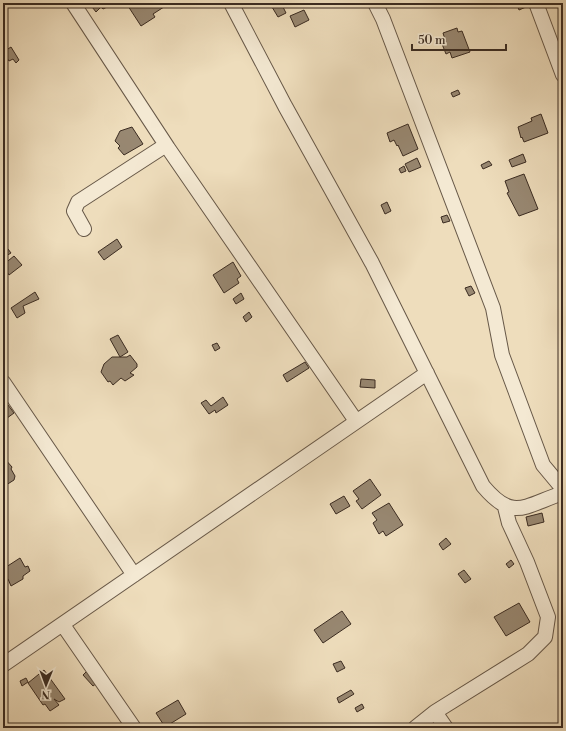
<svg xmlns="http://www.w3.org/2000/svg" width="566" height="731" font-family="'Libre Bodoni',serif">
<rect width="100%" height="100%" fill="#eeddbc"/>
<filter id="stains"><feTurbulence type="fractalNoise" baseFrequency=".005" numOctaves="4"/><feColorMatrix values="0 0 0 0 .2 0 0 0 0 .09 0 0 0 0 .02 0 0 0 .5 -.17"/></filter>
<radialGradient id="worn" r=".72"><stop offset=".6" stop-color="#630" stop-opacity="0"/><stop offset="1" stop-color="#630" stop-opacity=".3"/></radialGradient>
<path fill="#988872" stroke="#3a2b21" d="M89 3H110L111 5 103 9 101 7 96 12Z
M133 3H166L167 5 153 14 155 17 141 26 128 6Z
M281 3 286 13 278 17 272 7Z
M520 3H524L526 7 519 10 517 5Z
M304 10 309 20 295 27 290 16Z
M457 28 458 32 462 31 470 52 452 58 450 52 446 54 442 44 446 43 443 33Z
M11 47 19 60 16 63 13 59 9 61 3 52Z
M458 90 460 94 453 97 451 93Z
M541 114 548 133 524 142 522 137 521 138 518 127 532 121 531 118Z
M408 124 418 149 403 156 398 145 397 146 394 140 390 142 387 133Z
M132 127 143 144 124 155 118 148 120 146 115 141 120 131Z
M523 154 526 162 512 167 509 160Z
M417 158 421 167 409 172 405 164Z
M489 161 492 165 483 169 481 165Z
M404 166 406 171 401 173 399 169Z
M524 174 538 209 519 216 507 193 509 192 505 181Z
M387 202 391 211 385 214 381 205Z
M447 215 450 221 443 223 441 217Z
M117 239 122 247 104 260 98 252Z
M8 249 11 253 6 256 3 253Z
M14 256 22 265 9 275 3 265Z
M233 262 241 276 237 279 239 283 224 293 213 275Z
M471 286 475 293 469 296 465 288Z
M35 292 39 299 23 306 25 313 17 318 11 308Z
M241 293 244 299 236 304 233 299Z
M249 312 252 317 246 322 243 317Z
M118 335 128 352 120 357 110 339Z
M217 343 220 348 215 351 212 345Z
M130 355 137 364V367L130 373 134 375 125 381 121 378 113 385 110 381 108 382 101 372 104 364 112 357H127Z
M305 362 309 368 287 382 283 375Z
M361 379 375 380V388L360 387Z
M223 397 228 405 216 413 215 410 209 414 201 403 206 400 211 406Z
M8 405 14 413 3 421V409Z
M4 458 12 467 11 469 15 476 14 480 3 487Z
M370 479 381 495 362 509 356 501 359 499 353 491Z
M344 496 350 506 336 514 330 504Z
M389 503 403 525 386 536 383 531 379 534 373 523 377 520 372 513Z
M542 513 544 522 528 526 526 517Z
M446 538 451 544 443 550 439 544Z
M20 558 25 567 28 566 30 571 23 576V579L11 586 8 579 3 581V569Z
M511 560 514 564 509 568 506 564Z
M464 570 471 579 465 583 458 574Z
M519 603 530 622 506 636 494 617Z
M342 611 351 624 323 643 314 630Z
M341 661 345 668 337 672 333 664Z
M44 670 65 699 59 702 54 699 59 705 50 711 45 704 43 705 28 683Z
M87 671 97 683 93 686 83 675Z
M26 678 28 682 22 686 20 681Z
M351 690 354 694 339 703 337 698Z
M178 700 186 714 165 727 156 713Z
M362 704 364 708 357 712 355 708Z"/>
<g fill="none" stroke-linecap="round" stroke-linejoin="round">
<defs>
<path id="minor" d="M73 3 168 148 356 421
M231 3 285 106 372 263 483 486C513 522 524 506 563 493
M375 3 383 19 493 308 502 355 543 465 563 489
M536 3 563 75
M84 229 74 211 78 202 166 145
M3 382 134 575
M63 625 134 728
M3 665 427 373
M435 712 528 654 545 637 548 617 527 562 509 523 505 507
M415 728 435 712 446 728"/>
</defs>
<use href="#minor" stroke="#675848" stroke-width="16"/>
<use href="#minor" stroke="#f4e9d3" stroke-width="14"/>
</g>
<rect width="566" height="731" fill="none" stroke="#eeddbc" stroke-width="16"/>
<rect x="4" y="4" width="558" height="723" fill="none" stroke="#3a2b21" stroke-width="2"/>
<rect x="8" y="8" width="550" height="715" fill="none" stroke="#3a2b21"/>
<g transform="translate(46 685) rotate(181)" stroke="#f4e9d3" stroke-width="3" paint-order="stroke">
<path d="M0-3L7 15L0 10L-7 15Z" fill="#3a2b21"/>
<text y="-6" font-size="11" font-weight="bold" text-anchor="middle" fill="#3a2b21">N</text>
</g>
<path d="M412 44v6h94v-6" fill="none" stroke="#3a2b21" stroke-width="2"/>
<text x="418" y="44" font-size="12" fill="#3a2b21" stroke="#f4e9d3" stroke-width="3" paint-order="stroke">50 m</text>
<rect width="100%" height="100%" filter="url(#stains)"/>
<rect width="100%" height="100%" fill="url(#worn)"/>
</svg>
